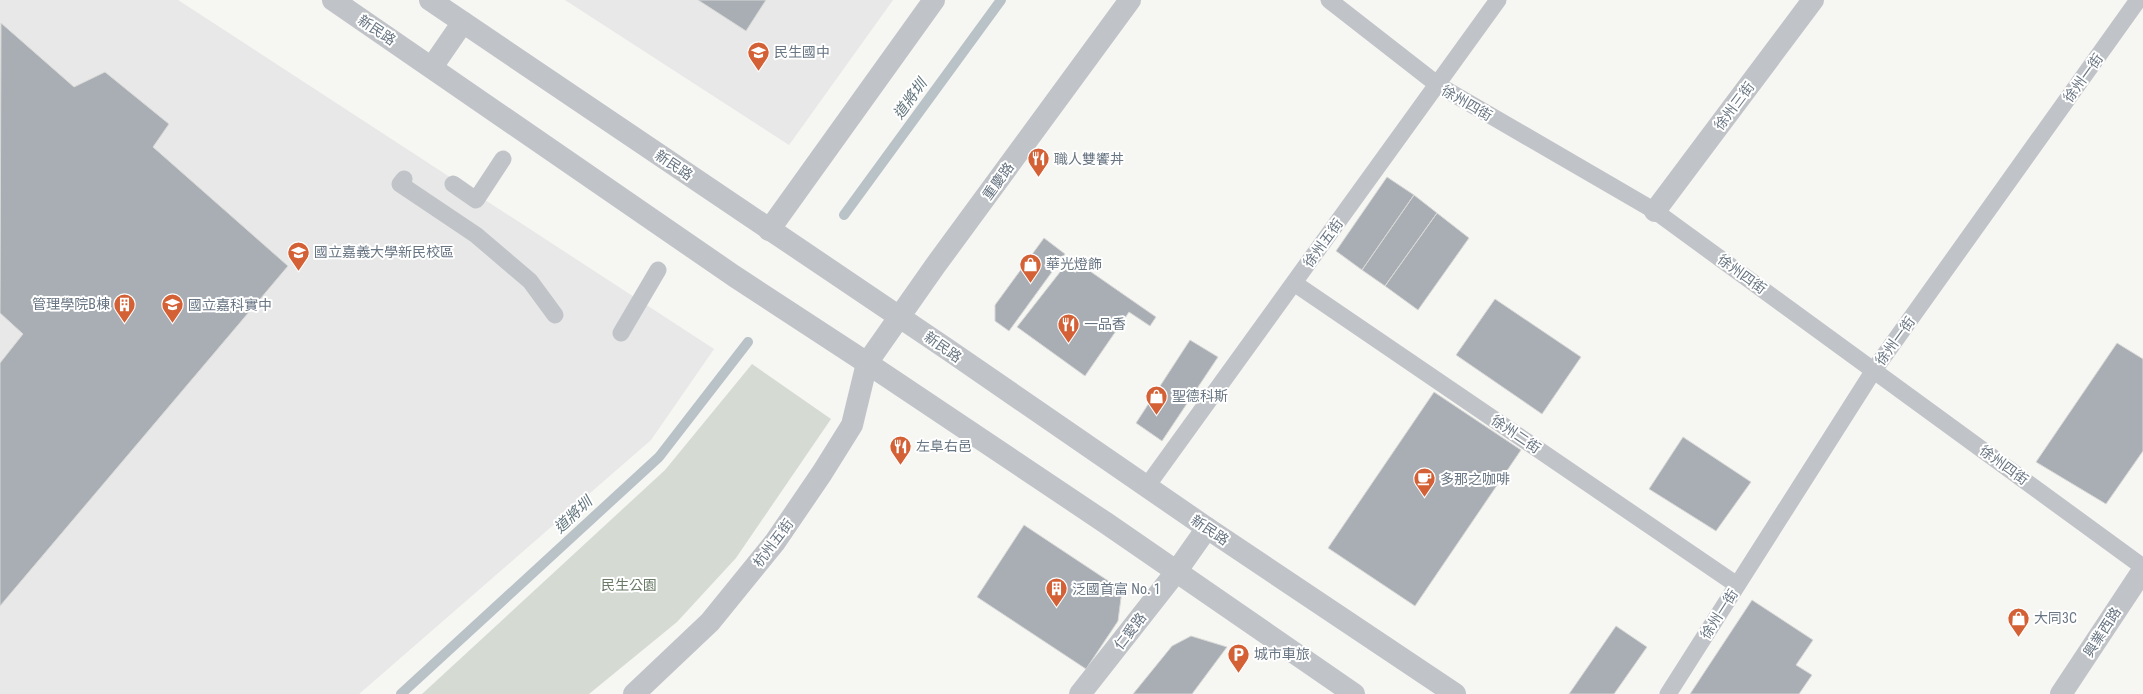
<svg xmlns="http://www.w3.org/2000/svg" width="2143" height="694" font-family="'Roboto Condensed','Noto Sans TC',sans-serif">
<rect width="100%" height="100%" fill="#f6f6f3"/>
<path fill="#e7e8e7" d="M0 0H178L714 349 651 440 359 694H0Z
M565 0H893L789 145Z"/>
<path fill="#d5dbd3" d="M752 364 831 419 736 558 677 622 589 694H422L665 470Z"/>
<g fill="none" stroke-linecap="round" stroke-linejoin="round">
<path stroke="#b9c2c7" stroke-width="10" d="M844 215 1001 0
M401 694 659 457 748 342"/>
</g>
<path fill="#a8aeb4" stroke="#d8d8d6" d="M698 0H766L746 31Z
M1 23 74 87 105 72 169 124 153 147 288 266 0 606V363L23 334 0 313Z
M1387 177 1414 195 1362 270 1336 251Z
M1414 195 1437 213 1385 286 1362 270Z
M1437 213 1469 238 1418 310 1385 286Z
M1044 238 1065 254 1009 331 995 321V305Z
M1071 258 1156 317 1150 326 1129 312 1085 376 1017 327Z
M1495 299 1581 357 1542 414 1456 355Z
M1190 340 1218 357 1162 441 1136 423Z
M2117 343 2143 359V451L2106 504 2036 462Z
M1434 392 1521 450 1415 606 1328 548Z
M1683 437 1751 482 1716 531 1649 489Z
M1024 525 1122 590 1118 621 1086 669 977 597Z
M1752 600 1813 640 1796 665 1812 675 1799 694H1690Z
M1616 626 1647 647 1614 694H1569Z
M1191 636 1227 647 1192 694H1133L1172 646Z"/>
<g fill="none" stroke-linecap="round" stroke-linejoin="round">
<path stroke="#c0c3c7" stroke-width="17" d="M1329 0 1438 85 1655 211 2143 567
M404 179 400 184 476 235 530 281 555 315
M453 184 476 200 503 159
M1294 283 1737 585
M621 333 658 270
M1147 486 1498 0
M1668 694 1874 370 2138 0"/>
<path stroke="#c0c3c7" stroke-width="22" d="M1655 211 1813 0
M769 230 934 0
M634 694 710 622 775 542 822 473 852 425 867 363
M1080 694 1176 572 1207 528"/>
<path stroke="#c0c3c7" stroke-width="22" d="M333 0 734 276 867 363 1106 523 1354 694
M430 0 947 349 1207 528 1455 694
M432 67 463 22
M867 363 935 266 1130 0
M2061 694 2143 570"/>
</g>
<defs>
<symbol id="school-pin" viewBox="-11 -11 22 30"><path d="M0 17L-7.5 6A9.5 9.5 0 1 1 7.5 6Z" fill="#d46035" stroke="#fff"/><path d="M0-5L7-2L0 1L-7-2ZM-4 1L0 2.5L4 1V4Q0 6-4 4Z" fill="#fff"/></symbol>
<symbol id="restaurant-pin" viewBox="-11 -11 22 30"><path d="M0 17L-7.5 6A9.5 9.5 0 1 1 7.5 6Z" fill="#d46035" stroke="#fff"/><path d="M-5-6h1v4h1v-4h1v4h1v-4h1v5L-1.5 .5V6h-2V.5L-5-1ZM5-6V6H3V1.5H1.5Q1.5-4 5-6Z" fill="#fff"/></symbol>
<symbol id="university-pin" viewBox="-11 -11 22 30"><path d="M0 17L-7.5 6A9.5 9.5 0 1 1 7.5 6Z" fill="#d46035" stroke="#fff"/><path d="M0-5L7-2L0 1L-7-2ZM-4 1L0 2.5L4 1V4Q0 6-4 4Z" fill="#fff"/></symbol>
<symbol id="shop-pin" viewBox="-11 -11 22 30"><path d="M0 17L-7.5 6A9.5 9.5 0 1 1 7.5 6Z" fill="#d46035" stroke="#fff"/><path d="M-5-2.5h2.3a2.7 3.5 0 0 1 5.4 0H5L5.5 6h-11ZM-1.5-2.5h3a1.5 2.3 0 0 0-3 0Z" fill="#fff"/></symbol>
<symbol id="building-pin" viewBox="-11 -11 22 30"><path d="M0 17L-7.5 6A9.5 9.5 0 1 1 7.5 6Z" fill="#d46035" stroke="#fff"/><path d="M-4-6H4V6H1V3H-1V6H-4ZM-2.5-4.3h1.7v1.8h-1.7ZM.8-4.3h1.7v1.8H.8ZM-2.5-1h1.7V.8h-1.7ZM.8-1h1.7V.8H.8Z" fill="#fff"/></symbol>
<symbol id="cafe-pin" viewBox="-11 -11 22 30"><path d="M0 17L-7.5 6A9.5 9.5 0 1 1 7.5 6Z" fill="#d46035" stroke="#fff"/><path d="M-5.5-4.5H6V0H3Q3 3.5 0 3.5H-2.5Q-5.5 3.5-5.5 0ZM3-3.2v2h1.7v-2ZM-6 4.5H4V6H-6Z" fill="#fff"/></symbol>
<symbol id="parking-pin" viewBox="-11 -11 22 30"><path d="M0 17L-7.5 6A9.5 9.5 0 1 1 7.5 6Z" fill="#d46035" stroke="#fff"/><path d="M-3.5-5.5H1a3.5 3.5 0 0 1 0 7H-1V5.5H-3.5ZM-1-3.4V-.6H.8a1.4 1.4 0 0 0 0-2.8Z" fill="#fff"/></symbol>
</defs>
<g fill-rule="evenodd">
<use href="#school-pin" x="746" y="40" width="25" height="34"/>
<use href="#restaurant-pin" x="1026" y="146" width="25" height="34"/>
<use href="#university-pin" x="286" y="240" width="25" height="34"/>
<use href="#shop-pin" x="1018" y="252" width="25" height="34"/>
<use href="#building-pin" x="112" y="292" width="25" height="34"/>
<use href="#school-pin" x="160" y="292" width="25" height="34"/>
<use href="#restaurant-pin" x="1056" y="312" width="25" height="34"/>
<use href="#shop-pin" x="1144" y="384" width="25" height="34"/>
<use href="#restaurant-pin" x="888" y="434" width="25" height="34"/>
<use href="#cafe-pin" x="1412" y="466" width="25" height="34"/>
<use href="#building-pin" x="1044" y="576" width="25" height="34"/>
<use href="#shop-pin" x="2006" y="606" width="25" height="34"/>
<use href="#parking-pin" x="1226" y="642" width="25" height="34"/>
</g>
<g text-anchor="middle" stroke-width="4" stroke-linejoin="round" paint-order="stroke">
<g font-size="14" fill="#687582" stroke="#fff">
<text transform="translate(377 30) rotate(34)" y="5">新民路</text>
<text transform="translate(2083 78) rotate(-54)" y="5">徐州一街</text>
<text transform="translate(1467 103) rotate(30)" y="5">徐州四街</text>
<text transform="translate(1734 106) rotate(-53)" y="5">徐州三街</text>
<text transform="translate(674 165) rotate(34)" y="5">新民路</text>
<text transform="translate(998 181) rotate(-54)" y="5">重慶路</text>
<text transform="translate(1323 243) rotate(-54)" y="5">徐州五街</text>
<text transform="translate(1742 274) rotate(36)" y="5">徐州四街</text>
<text transform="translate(1895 341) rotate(-54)" y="5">徐州一街</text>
<text transform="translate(943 347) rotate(35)" y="5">新民路</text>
<text transform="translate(1516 434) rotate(34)" y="5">徐州二街</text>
<text transform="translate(2004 465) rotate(36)" y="5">徐州四街</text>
<text transform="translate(1210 530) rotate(34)" y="5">新民路</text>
<text transform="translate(773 543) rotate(-53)" y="5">杭州五街</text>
<text transform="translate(1719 614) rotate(-57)" y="5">徐州一街</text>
<text transform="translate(1130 631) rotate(-52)" y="5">仁愛路</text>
<text transform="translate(2102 632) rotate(-57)" y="5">興業西路</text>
</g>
<g font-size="14" fill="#687582" stroke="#fff" text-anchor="start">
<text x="774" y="57">民生國中</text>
<text x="1054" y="164">職人雙饗丼</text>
<text x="314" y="257">國立嘉義大學新民校區</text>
<text x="1046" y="269">華光燈飾</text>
<text x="110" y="309" text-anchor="end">管理學院B棟</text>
<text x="188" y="310">國立嘉科實中</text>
<text x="1084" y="329">一品香</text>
<text x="1172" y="401">聖德科斯</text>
<text x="916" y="451">左阜右邑</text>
<text x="1440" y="484">多那之咖啡</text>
<text x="1072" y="594">泛國首富 No. 1</text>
<text x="2034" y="623">大同3C</text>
<text x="1254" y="659">城市車旅</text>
</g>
<g font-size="14" fill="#697966" stroke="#fff">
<text x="629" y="590">民生公園</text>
</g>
<g font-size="15" font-style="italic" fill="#63767e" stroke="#fff">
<text transform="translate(910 99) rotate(-54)" y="5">道將圳</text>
<text transform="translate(573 515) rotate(-43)" y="5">道將圳</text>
</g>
</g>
</svg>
